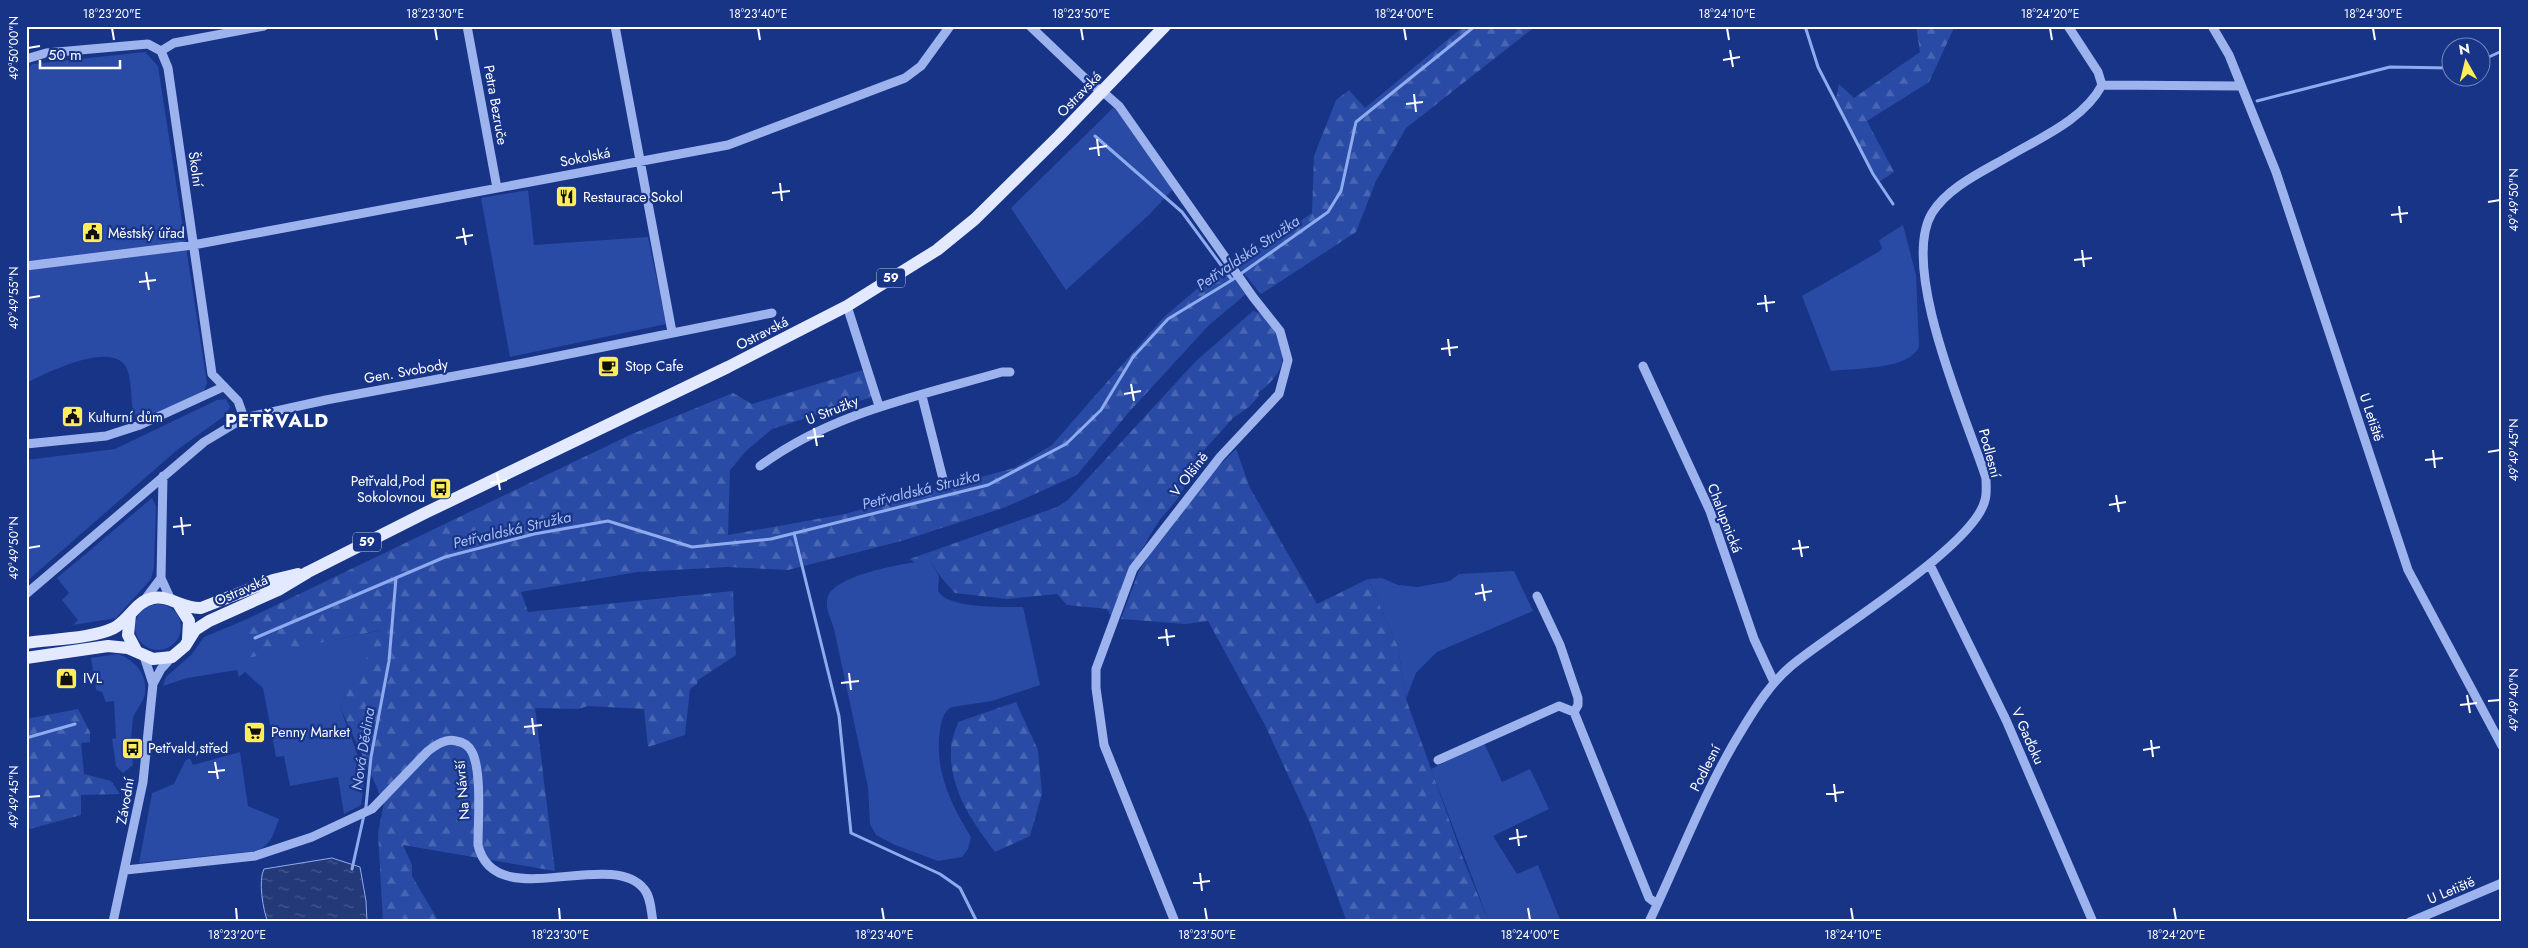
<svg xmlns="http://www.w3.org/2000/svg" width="2528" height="948" font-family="Jost,sans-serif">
<defs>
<pattern id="forest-firs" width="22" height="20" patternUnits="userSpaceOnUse" patternTransform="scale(1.25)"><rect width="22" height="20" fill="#294ba5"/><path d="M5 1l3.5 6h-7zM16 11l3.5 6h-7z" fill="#4966b2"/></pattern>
<pattern id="water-ripples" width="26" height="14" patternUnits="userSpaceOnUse" patternTransform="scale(1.25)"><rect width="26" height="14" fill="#243a78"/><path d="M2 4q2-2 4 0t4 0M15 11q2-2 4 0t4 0" fill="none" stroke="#45588c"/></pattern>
</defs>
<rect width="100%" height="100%" fill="#173487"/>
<path fill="#294ba5" d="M145 52 158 66 207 383 204 391 147 419 140 420C131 413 132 401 131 391 130 382 130 369 122 362 102 345 46 373 26 383V72L32 64Z
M1114 107 1173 189 1149 215 1066 290 1011 208Z
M528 190 534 245 648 237 666 324 510 357 481 198Z
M1903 225 1916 275 1919 346C1911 370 1855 368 1831 371L1802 296 1880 251 1882 248 1879 240Z
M226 399 230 407 226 415 177 450 26 582V460L115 449 217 400Z
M152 498 156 506 154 567 151 579 116 618 73 625 78 620 62 600 69 593 57 578Z
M916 562H931L939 576 938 591C948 609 1003 607 1023 607L1040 685 992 701 952 707C944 710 941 721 940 730 934 769 950 803 971 837L968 849 962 857 938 861 895 845 876 835 870 824 868 787 834 629C831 619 824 607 828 596 836 576 896 565 916 562Z
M1514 571 1533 611 1437 652 1416 673 1406 699 1398 647 1368 579 1382 578 1398 585 1418 587 1450 581 1459 574Z
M135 627a23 23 0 1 1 46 0a23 23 0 1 1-46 0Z
M247 619 248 657 383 630 340 707 365 775 361 805 344 814 338 777 290 786 284 756 276 757 263 688 245 672 239 677 237 670 187 678 163 686 166 677 192 654 204 637Z
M117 654C133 658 148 674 145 693 144 702 136 709 133 718 132 724 132 732 131 738H127V746H130L133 765 123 773 116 766 112 739 116 738 114 701 106 702 102 692 96 690 91 658Z
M1484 743 1502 782 1530 769 1549 809 1493 836 1517 874 1538 865 1561 922H1489L1431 769Z
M240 752 248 806 279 819C274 833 271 846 256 851L139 863 152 793 174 784 185 761 190 758 193 765Z"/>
<path fill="url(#forest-firs)" d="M1464 26H1536L1406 128 1376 181 1356 232 1261 294 1236 264 1312 213 1314 156 1336 100 1349 90 1365 108Z
M1916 26H1952L1953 30 1929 82 1867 121 1894 172 1879 182 1835 105 1839 84 1854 98 1920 52Z
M1225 265 1246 294 1209 325 1129 412 1077 475 1006 507 905 540 788 570 727 567 637 572 521 592 528 612 733 591 736 655 698 680 697 684 690 689 685 735 648 747 644 709 588 706 578 709 535 708 555 871 403 845 412 865V876L439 922H383L378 833 384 803 340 707 382 630 247 658V619L632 434 733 393 752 404 863 370 872 397 772 429 745 452 730 470 728 535 845 514 1014 468 1052 445 1164 317Z
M1253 311 1267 315C1287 349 1292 367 1258 393L1259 396 1249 407 1233 418 1178 479 1184 487C1179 500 1168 509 1159 521 1143 545 1117 591 1113 619L1107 609 1067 605 1057 594 1007 599 955 593C946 583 938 574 931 562H914L910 559 1057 507 1068 500 1195 362Z
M1236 449 1250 488 1317 604 1368 579 1398 647 1406 699 1464 861 1489 922H1347L1310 823 1265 725 1208 621 1186 624 1121 619 1139 571 1183 501Z
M1016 702 1038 750 1042 794 1030 836 995 852C971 820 949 789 951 748 951 739 956 730 958 722Z
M78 709 90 732V742L81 743 84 774 111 781 120 794 81 795V815L26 830V719Z"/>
<path fill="url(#water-ripples)" stroke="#8fabf0" d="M332 858 360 867 366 901 367 922H268C263 911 258 880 264 869Z"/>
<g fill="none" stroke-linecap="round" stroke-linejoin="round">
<path stroke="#8fabf0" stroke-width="3" d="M1805 26 1818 67 1873 174 1893 204
M2480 61 2502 51
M2257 101 2390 67 2450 68
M1095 136 1182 212 1232 280
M794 533 839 716 851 833 940 874 960 888 977 922
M255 638 445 557 534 534 608 521 692 547 771 539 988 485 1066 444 1101 410 1133 357 1168 319 1232 280 1328 212 1341 191 1356 122 1475 26
M26 738 75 724
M352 869 366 806 371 757 389 661 396 578"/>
<path stroke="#9db3ee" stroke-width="9" d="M467 26 497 188
M615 26 672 332
M1030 26 1092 85 1102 91 1119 106 1253 297 1280 331 1288 360 1279 394 1220 457 1133 569 1096 669V688L1104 745 1175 922
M2212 26 2229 55 2276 172 2408 570 2502 746
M161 51 174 43 264 26
M26 59 46 53 148 44 161 51 168 68 212 374 238 401 244 418
M2102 85 2240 86
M26 266 193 245 728 145 905 78 921 66 950 26
M847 306 879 406
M1643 366 1710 511 1754 639 1774 682
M922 396 944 483
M26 444 106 436 140 425 223 387
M760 466C831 413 918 396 1002 372H1010
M163 476 161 578 171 600
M1930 565 2006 720 2093 922
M26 594 204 442 244 418 326 400 524 363 772 313
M1537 596 1560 645 1578 698V705L1574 712
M143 602 161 578
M144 656 153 684
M1438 760 1559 706 1574 712 1649 898 1657 904
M126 870 255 856 312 837 372 809 428 751C436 745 446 738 456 741 463 742 469 746 472 752 482 771 478 822 478 845 494 915 610 847 644 889 651 897 651 911 653 922
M113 922 143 782 153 684 161 669 172 657
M1649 922C1680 857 1705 789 1743 728 1757 705 1771 683 1791 666 1831 632 1975 546 1985 500 1987 494 1986 485 1986 478 1967 419 1899 268 1932 213 1949 186 1984 171 2011 155 2042 137 2084 119 2102 85L2098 72 2068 26
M2410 922 2502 883"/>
<path stroke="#e3e9ff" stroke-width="12" d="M179 605 189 621 188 639
M130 615 128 635 137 652
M26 643C52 639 91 639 114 628 129 620 136 601 153 598 170 595 182 609 201 608L273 580 298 574
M26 658 108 646 128 648 153 659 172 657 185 646 195 630 209 621 278 590 308 572 427 512 728 367 847 306 937 250 975 219 1059 136 1165 26"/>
</g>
<path fill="none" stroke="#fff" stroke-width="2" d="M112 28 114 40M435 28 437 40M758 28 760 40M1081 28 1083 40M1404 28 1406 40M1727 28 1729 40M2050 28 2052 40M2373 28 2375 40M28 48 40 46M1730 50 1733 67M1723 60 1740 57M1414 94 1416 112M1406 104 1423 102M1097 139 1099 156M1089 149 1107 146M780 183 782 201M772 193 790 191M2488 202 2500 200M2399 206 2401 223M2391 215 2408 213M463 228 466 245M456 238 473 235M2082 250 2084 267M2074 260 2092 258M146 272 149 290M139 282 156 280M1765 295 1767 312M28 298 40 296M1757 304 1775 302M1448 339 1450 356M1441 349 1458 347M1131 384 1134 401M1124 394 1141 391M814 428 817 446M807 438 824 436M2433 450 2435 468M2488 452 2500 450M2425 460 2443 458M497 473 500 490M490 483 507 480M2116 495 2119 512M2109 505 2126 502M181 517 183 535M173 527 191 525M1799 540 1802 557M28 548 40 546M1792 549 1809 547M1482 584 1485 601M1475 594 1492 591M1166 629 1168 646M1158 638 1175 636M849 673 851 690M841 683 859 681M2467 695 2470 713M2488 701 2500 700M2460 705 2477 703M532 718 534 735M524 727 542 725M2151 740 2153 757M2143 750 2160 747M215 762 218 779M208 772 225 770M1834 784 1836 802M1826 794 1844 792M28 797 40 796M1517 829 1519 846M1509 839 1527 836M1200 873 1202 891M1193 883 1210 881M236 908 237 920M559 908 560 920M882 908 884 920M1205 908 1207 920M1528 908 1530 920M1851 908 1853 920M2174 908 2176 920"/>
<defs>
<symbol id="restaurant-square" viewBox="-11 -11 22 22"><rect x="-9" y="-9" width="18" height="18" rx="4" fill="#ffed59" stroke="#173487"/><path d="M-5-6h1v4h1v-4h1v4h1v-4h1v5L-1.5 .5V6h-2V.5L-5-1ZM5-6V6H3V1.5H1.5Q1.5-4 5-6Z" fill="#111"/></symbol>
<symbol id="civic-square" viewBox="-11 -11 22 22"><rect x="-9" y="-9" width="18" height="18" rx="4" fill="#ffed59" stroke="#173487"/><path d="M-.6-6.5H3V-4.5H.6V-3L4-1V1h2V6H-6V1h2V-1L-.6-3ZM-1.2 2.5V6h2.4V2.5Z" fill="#111"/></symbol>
<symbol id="cafe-square" viewBox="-11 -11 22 22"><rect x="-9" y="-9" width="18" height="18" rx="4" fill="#ffed59" stroke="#173487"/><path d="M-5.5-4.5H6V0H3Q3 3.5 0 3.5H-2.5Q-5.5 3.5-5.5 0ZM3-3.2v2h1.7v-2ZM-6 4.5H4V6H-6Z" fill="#111"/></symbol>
<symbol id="bus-square" viewBox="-11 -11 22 22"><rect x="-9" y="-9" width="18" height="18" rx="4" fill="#ffed59" stroke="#173487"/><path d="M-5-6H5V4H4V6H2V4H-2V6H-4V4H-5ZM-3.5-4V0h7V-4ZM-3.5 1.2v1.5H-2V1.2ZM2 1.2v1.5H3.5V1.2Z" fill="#111"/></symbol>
<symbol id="shop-square" viewBox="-11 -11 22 22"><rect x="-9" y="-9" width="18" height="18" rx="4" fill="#ffed59" stroke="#173487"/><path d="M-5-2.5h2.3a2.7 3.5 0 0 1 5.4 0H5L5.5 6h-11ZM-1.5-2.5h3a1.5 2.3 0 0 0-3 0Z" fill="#111"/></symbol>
<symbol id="supermarket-square" viewBox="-11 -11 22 22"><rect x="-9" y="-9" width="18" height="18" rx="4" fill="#ffed59" stroke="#173487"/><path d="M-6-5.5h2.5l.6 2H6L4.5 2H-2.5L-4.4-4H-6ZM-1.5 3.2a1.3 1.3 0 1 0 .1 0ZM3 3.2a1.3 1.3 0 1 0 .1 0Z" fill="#111"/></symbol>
</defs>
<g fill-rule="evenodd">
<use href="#restaurant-square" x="554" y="184" width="25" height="25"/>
<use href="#civic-square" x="80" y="220" width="25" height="25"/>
<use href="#cafe-square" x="596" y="354" width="25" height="25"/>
<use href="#civic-square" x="60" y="404" width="25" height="25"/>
<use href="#bus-square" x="428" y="476" width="25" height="25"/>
<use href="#shop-square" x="54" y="666" width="25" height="25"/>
<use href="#supermarket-square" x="242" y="720" width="25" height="25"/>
<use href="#bus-square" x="120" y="736" width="25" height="25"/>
</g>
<g text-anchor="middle" stroke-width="4.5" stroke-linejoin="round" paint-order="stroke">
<g fill="#173487" stroke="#b9c2db" stroke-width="1">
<rect x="877" y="268.5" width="28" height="19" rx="4"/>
<rect x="353" y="532.5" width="28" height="19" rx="4"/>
</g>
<g font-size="12" font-weight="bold" fill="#fff">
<text x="891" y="282">59</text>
<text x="367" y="546">59</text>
</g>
<g font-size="14" fill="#fff" stroke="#173487">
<text transform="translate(1079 94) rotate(-46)" y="5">Ostravská</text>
<text transform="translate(496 105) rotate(80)" y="5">Petra Bezruče</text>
<text transform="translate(585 157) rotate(-11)" y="5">Sokolská</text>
<text transform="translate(196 169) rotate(82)" y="5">Školní</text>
<text transform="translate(762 333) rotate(-27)" y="5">Ostravská</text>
<text transform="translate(406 371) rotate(-10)" y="5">Gen. Svobody</text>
<text transform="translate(832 410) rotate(-22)" y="5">U Stružky</text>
<text transform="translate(2372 417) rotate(72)" y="5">U Letiště</text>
<text transform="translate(1990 453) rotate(75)" y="5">Podlesní</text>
<text transform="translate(1189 474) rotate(-52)" y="5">V Olšině</text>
<text transform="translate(1725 518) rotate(69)" y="5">Chalupnická</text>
<text transform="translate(241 590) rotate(-24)" y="5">Ostravská</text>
<text transform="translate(2028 736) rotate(66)" y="5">V Gaďoku</text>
<text transform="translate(1705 768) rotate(-63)" y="5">Podlesní</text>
<text transform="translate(462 790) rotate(-95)" y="5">Na Návrší</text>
<text transform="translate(125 801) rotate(-80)" y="5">Závodní</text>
<text transform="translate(2451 890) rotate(-23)" y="5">U Letiště</text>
</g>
<g font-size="14" fill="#fff" stroke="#173487" text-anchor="start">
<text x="583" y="202">Restaurace Sokol</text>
<text x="108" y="238">Městský úřad</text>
<text x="625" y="371">Stop Cafe</text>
<text x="88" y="422">Kulturní dům</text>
<text x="425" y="486" text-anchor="end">Petřvald,Pod<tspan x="425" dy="16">Sokolovnou</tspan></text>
<text x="83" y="683">IVL</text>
<text x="271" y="737">Penny Market</text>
<text x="148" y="753">Petřvald,střed</text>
</g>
<g font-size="15" font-style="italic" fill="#a8bef5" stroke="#173487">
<text transform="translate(1248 253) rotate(-34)" y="5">Petřvaldská Stružka</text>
<text transform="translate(921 490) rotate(-14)" y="5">Petřvaldská Stružka</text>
<text transform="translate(512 530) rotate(-13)" y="5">Petřvaldská Stružka</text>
<text transform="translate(363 749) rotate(-81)" y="5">Nová Dědina</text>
</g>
<g font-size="19" font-weight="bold" letter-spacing="1" fill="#fff" stroke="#173487">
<text x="277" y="427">PETŘVALD</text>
</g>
</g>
<rect width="2528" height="948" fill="none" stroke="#173487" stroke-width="55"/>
<g transform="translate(2466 62) rotate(352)"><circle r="24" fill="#173487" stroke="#7485b7"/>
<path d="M0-4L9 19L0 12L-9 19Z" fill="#ffed59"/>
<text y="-8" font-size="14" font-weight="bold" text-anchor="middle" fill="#ffffff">N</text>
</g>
<path d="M40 60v8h80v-8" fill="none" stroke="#ffffff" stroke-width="2.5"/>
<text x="48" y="60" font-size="15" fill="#ffffff" stroke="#173487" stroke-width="4" paint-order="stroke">50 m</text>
<rect x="28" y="28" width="2472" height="892" fill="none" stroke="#fff" stroke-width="2"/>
<g font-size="12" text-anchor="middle" fill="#fff">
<text x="112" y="18">18°23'20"E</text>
<text x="435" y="18">18°23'30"E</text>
<text x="758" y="18">18°23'40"E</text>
<text x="1081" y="18">18°23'50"E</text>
<text x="1404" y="18">18°24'00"E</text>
<text x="1727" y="18">18°24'10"E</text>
<text x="2050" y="18">18°24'20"E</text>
<text x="2373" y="18">18°24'30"E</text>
<text transform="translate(14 48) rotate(-90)" y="4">49°50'00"N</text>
<text transform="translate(2514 200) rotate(-90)" y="4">49°49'50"N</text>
<text transform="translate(14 298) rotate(-90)" y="4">49°49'55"N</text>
<text transform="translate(2514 450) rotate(-90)" y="4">49°49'45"N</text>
<text transform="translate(14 548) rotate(-90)" y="4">49°49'50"N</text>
<text transform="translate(2514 700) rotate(-90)" y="4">49°49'40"N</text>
<text transform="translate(14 797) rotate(-90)" y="4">49°49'45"N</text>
<text x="237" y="939">18°23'20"E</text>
<text x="560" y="939">18°23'30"E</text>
<text x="884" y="939">18°23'40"E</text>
<text x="1207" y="939">18°23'50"E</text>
<text x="1530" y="939">18°24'00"E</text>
<text x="1853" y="939">18°24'10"E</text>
<text x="2176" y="939">18°24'20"E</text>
</g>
</svg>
